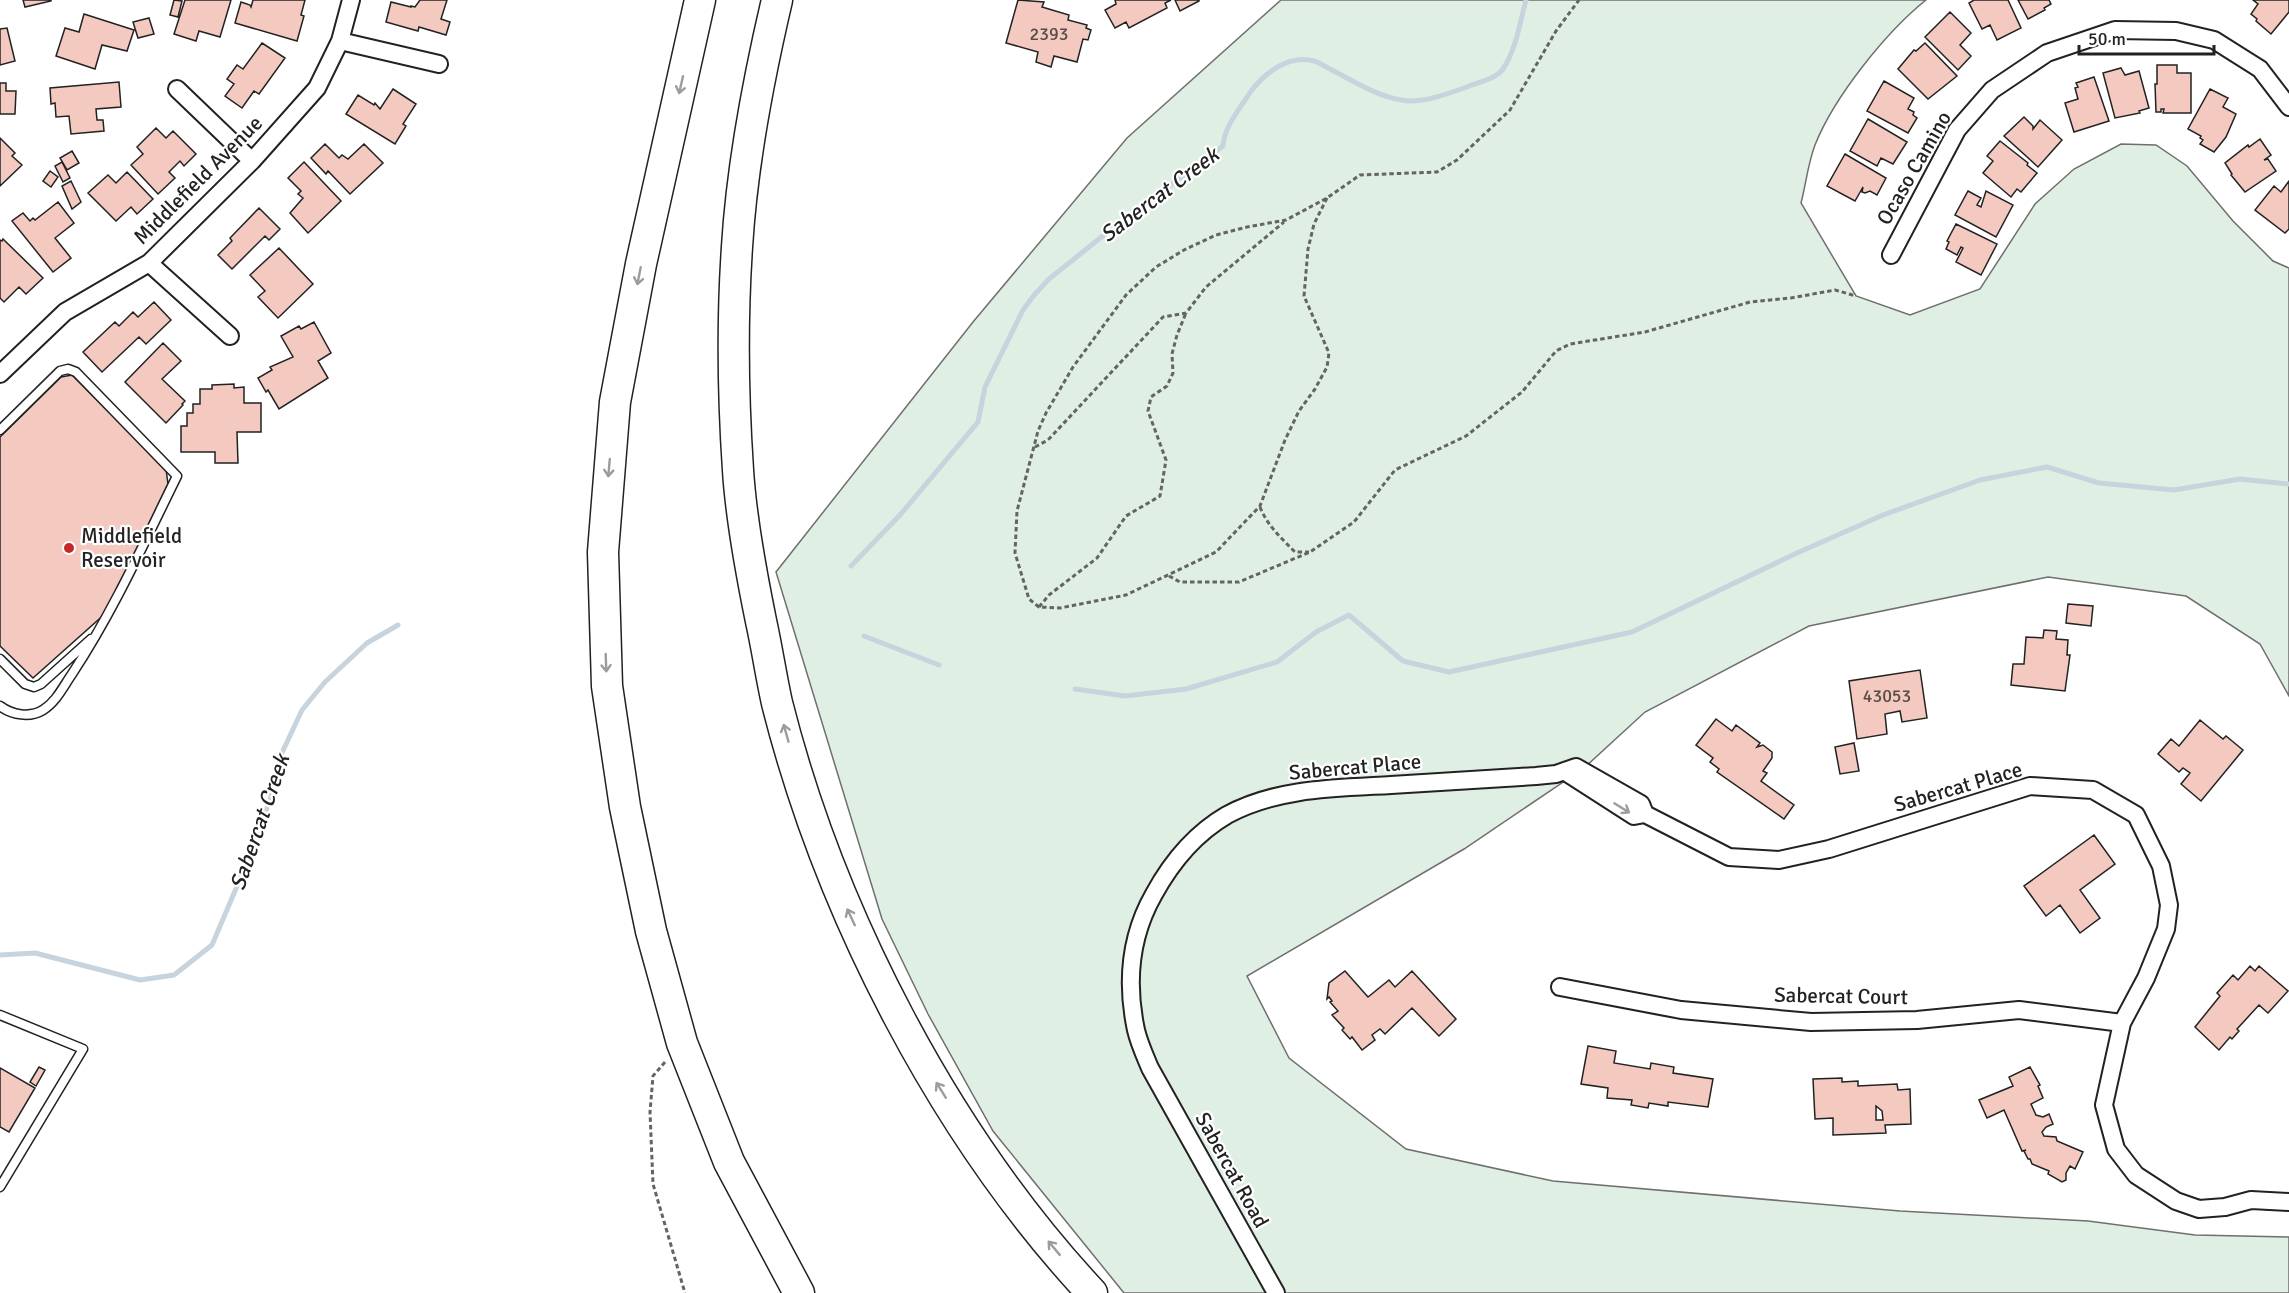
<svg xmlns="http://www.w3.org/2000/svg" width="2289" height="1293" font-family="Signika,sans-serif">
<rect width="100%" height="100%" fill="#fff"/>
<path fill="#e0efe3" stroke="#6f6f6f" stroke-width="1.5" d="M1281 0H1926C1886 32 1834 97 1815 145 1808 163 1806 184 1801 203L1856 296 1910 315 1980 289 2035 204 2074 169 2121 144 2156 145 2187 166 2233 221 2273 261 2289 268V696L2260 644 2186 596 2048 577 1809 626 1645 712 1584 768 1464 849 1247 976 1289 1058 1406 1149 1553 1181 1900 1211 2088 1221 2195 1235 2289 1237V1293H1124L993 1131 928 1014 882 919 776 572 973 322 1127 138Z"/>
<g fill="none" stroke-linecap="round" stroke-linejoin="round">
<path stroke="#c7d3dd" stroke-width="5" d="M851 566 900 515 978 422 985 387 1023 310 1035 294 1049 279 1104 235 1223 146C1224 127 1239 110 1249 94 1263 74 1288 54 1314 61 1319 62 1325 67 1330 69 1352 80 1376 96 1401 100 1421 104 1447 94 1467 87 1478 82 1496 79 1503 69 1516 50 1520 22 1526 0
M864 636 939 665
M1075 689 1125 696 1186 689 1277 662 1316 632 1349 615 1403 661 1449 672 1632 632 1797 553 1883 515 1980 480 2047 467 2099 483 2174 490 2240 479 2289 484
M0 955 35 953 140 980 174 975 212 945 255 844 271 796 280 757 302 710 325 682 367 643 398 625"/>
</g>
<path fill="#f3c9c0" stroke="#222" stroke-width="1.5" fill-rule="evenodd" d="M23 0H51V1L25 7Z
M174 0 182 1 178 17 170 15Z
M185 0H231L220 37 199 31 196 41 174 34Z
M253 0H305L301 15 304 16 297 41 235 23 241 2 250 5 251 7Z
M420 0H447L441 19 450 22 446 35 419 27 418 31 386 22 391 2 411 7V6L415 7Z
M1018 0 1044 2 1042 7 1069 15 1068 20 1087 25 1086 28 1091 30 1088 40 1083 39 1077 62 1054 56 1051 67 1036 62 1038 52 1006 43Z
M1115 0H1171L1165 3 1167 8 1129 28 1126 22 1115 28 1105 10 1116 4Z
M1175 0H1199V1L1180 11Z
M1974 0H2008L2021 28 1997 40 1990 25 1982 29 1969 3Z
M2018 0H2049L2051 4 2044 8 2045 10 2028 19Z
M2253 0H2289V12L2271 34 2256 21 2257 19 2251 14 2258 4Z
M1950 12 1971 33 1960 45 1971 56 1958 70 1925 37Z
M84 14 134 30 127 51 102 45 95 69 56 56 65 28 79 32Z
M149 18 154 34 138 38 133 22Z
M7 28 15 61 0 65V29Z
M262 43 285 58 259 94 254 91 242 108 225 96 234 84 227 79 237 65 243 69Z
M1925 43 1957 76 1928 99 1898 69 1914 50 1916 51Z
M2157 65H2177V73H2191V113H2163L2164 109H2161V112H2156L2155 84H2157Z
M2121 68 2125 75 2139 71 2149 108 2139 111 2140 113 2115 118 2103 73Z
M2094 77 2109 121 2074 132 2065 103 2078 99 2075 88 2078 87 2076 83Z
M1884 81 1914 98 1908 109 1914 112 1913 115 1917 118 1908 133 1867 111Z
M119 82 121 107 96 109 97 120H103L104 131 71 134 69 116 56 117 55 103 51 104 50 88Z
M0 83H6V91H16L15 114H0Z
M393 89 416 104 403 124 406 126 395 144 346 114 358 95 374 105 375 103 380 109Z
M2210 89 2228 98 2223 107 2236 114 2226 137 2214 152 2200 144 2203 140 2200 138 2201 136 2188 129Z
M2024 117 2033 126V129L2040 120 2062 140 2038 167 2004 136Z
M1868 119 1907 142 1893 164 1881 158 1877 166 1850 151Z
M156 128 166 138 173 131 196 154 184 166 180 161 169 172 175 178 158 194 131 165 143 154 137 147Z
M0 138 15 153 12 156 22 165 0 186Z
M2260 139 2271 155 2264 160 2268 159 2276 171 2245 192 2231 175 2232 174 2225 163 2248 145 2249 147Z
M2000 141 2028 163 2027 165 2037 173 2021 192 2017 189 2011 197 1983 173 1993 161 1987 156Z
M325 144 339 158 342 155 348 159 364 144 383 163 350 194 328 171 326 174 311 158Z
M72 151 79 163 67 170 60 158Z
M1845 154 1886 178 1877 195 1870 191 1865 193 1862 192 1863 187 1855 201 1827 186Z
M62 162 70 178 63 182 55 166Z
M304 162 341 201 308 233 290 213 303 198 298 194 301 191 288 178Z
M50 171 58 177 51 187 43 181Z
M127 172 153 199 137 214 131 207 116 221 88 193 108 175 116 183Z
M71 181 81 202 72 209 62 186Z
M2289 181V229L2285 233 2255 210 2274 186 2281 192Z
M1968 191 1981 198 1977 205 1981 207 1986 191 2013 205 1996 237 1955 215Z
M58 202 74 223 55 238 71 258 53 272 12 221 23 213 30 221 33 218 35 220Z
M259 208 280 229 269 240 265 236 232 269 218 255 232 241 230 238Z
M1956 224 1997 244 1981 275 1956 262 1963 248 1961 247 1957 255 1946 249 1949 242 1947 241Z
M3 239 43 278 26 294 19 287 4 302 0 298V240L2 241Z
M279 248 313 284 278 318 258 297 265 291 250 275Z
M154 302 171 320 146 344 139 337 102 372 83 352 115 322 119 326 133 312 138 317Z
M314 322 331 353 318 361 328 378 279 409 268 390 266 392 258 378 272 370 270 367 293 357 281 336 299 326 301 329Z
M163 343 181 361 162 379 185 401 182 404 183 405 166 423 125 382Z
M72 375 166 469 168 484 107 612 33 678 0 646V437L61 377Z
M234 384V388L244 387V403H261V432H237L238 463H215V452H181V426H187V413H193V404H200V389H212V385Z
M2068 604 2093 606 2091 626 2066 623Z
M2044 630 2057 631 2056 639 2068 640 2067 655H2070L2065 691 2011 685 2013 664H2024L2026 637 2043 638Z
M1920 670 1927 718 1902 722 1900 711 1885 714 1887 734 1857 739 1849 681Z
M1716 719 1732 731 1736 725 1760 743 1757 747 1763 745 1772 752V758L1763 771 1767 773 1761 781 1794 805 1784 819 1717 772 1719 769 1710 762 1713 758 1696 745Z
M2200 720 2223 739 2226 736 2243 750 2201 801 2181 784 2190 773 2183 768 2179 772 2158 754 2171 739 2179 746Z
M1854 743 1859 771 1840 774 1835 747Z
M2094 835 2115 864 2080 890 2100 918 2080 933 2060 905 2046 916 2024 886Z
M2250 966 2255 971 2259 966 2288 991 2268 1013 2259 1005 2237 1029 2239 1031 2232 1039 2230 1037 2219 1050 2195 1027 2220 996 2217 993 2233 975 2238 980Z
M1345 971 1368 997 1389 980 1395 987 1412 971 1456 1019 1439 1036 1412 1008 1385 1034 1380 1029 1372 1035 1375 1040 1362 1050 1352 1037 1350 1039 1342 1030 1344 1028 1332 1015 1338 1011 1330 1002 1332 1001 1329 997 1327 999 1329 983Z
M1588 1046 1616 1051 1614 1063 1650 1069 1651 1063 1674 1067 1673 1073 1713 1079 1708 1107 1668 1102V1106L1649 1103 1648 1108 1631 1105 1632 1100 1607 1098 1608 1088 1581 1084Z
M39 1067 45 1070 36 1086 30 1082Z
M2030 1067 2040 1085 2038 1086 2043 1098 2031 1104 2036 1115 2043 1117 2049 1114 2053 1124 2046 1127 2042 1132 2044 1136 2056 1137 2057 1141 2083 1152 2075 1169 2070 1166 2066 1173V1180L2062 1182 2048 1174 2049 1171 2032 1164 2030 1159H2028L2024 1151 2026 1150 2022 1151 2004 1110 1987 1118 1979 1100 2013 1086 2009 1077Z
M0 1068 35 1088 9 1132 0 1127Z
M1842 1078V1082L1858 1081V1086L1897 1084 1898 1090 1910 1089 1911 1124 1885 1125 1886 1133 1833 1135V1118L1815 1119 1813 1079ZM1876 1106 1882 1111 1883 1120H1876Z"/>
<g fill="none" stroke-linecap="round" stroke-linejoin="round">
<defs>
<path id="lane" d="M0 430 60 371 68 369 76 372 177 476C144 543 113 612 72 674 63 687 56 702 43 710 30 718 12 715 0 706
M0 659 25 684 34 687 41 684 91 639
M0 1015 83 1049 0 1187"/>
<path id="street" d="M340 41 439 64
M177 89 252 161
M1891 255 1957 130 1992 90 2047 53 2115 30 2176 31 2214 40 2260 69 2289 107
M149 263 230 336
M0 374 65 312 149 263 252 161 317 88 340 41 351 0
M1564 771 1634 816 1645 814 1729 857 1779 860 1829 849 2030 786 2093 790 2136 815 2161 866 2169 905 2166 929 2146 978 2122 1023 2104 1105 2116 1149 2136 1175 2176 1201 2199 1209 2225 1207 2251 1200 2289 1202
M1560 987 1681 1010 1811 1022 1917 1020 2019 1010 2122 1023
M1276 1293 1150 1068C1145 1056 1139 1043 1136 1030 1126 983 1130 936 1154 894 1171 863 1196 833 1227 815 1276 788 1336 788 1391 785 1439 782 1487 779 1536 776L1556 774 1576 767 1641 804 1645 814"/>
<path id="highway" d="M700 0 641 264 615 402 603 552 607 686 625 807 651 931 682 1043 729 1162 799 1293
M777 0C758 81 742 164 737 247 732 321 733 396 738 470 741 519 751 572 761 621 767 648 771 676 777 703 830 913 944 1134 1092 1293"/>
</defs>
<use href="#lane" stroke="#222" stroke-width="11"/>
<use href="#street" stroke="#222" stroke-width="20"/>
<use href="#highway" stroke="#222" stroke-width="33"/>
<path stroke="#646464" stroke-width="3" stroke-dasharray="4.5 3" stroke-linecap="butt" d="M1327 198 1314 224 1308 249 1304 296 1329 353 1327 367 1315 389 1299 411 1285 440 1260 506 1216 552 1126 595 1060 608 1039 607 1029 599 1015 553 1017 511 1038 431 1046 413 1073 367 1126 295 1156 267 1184 250 1216 235 1247 227 1286 220 1327 198 1360 175 1437 172 1457 160 1510 110 1556 31 1579 0
M1035 447 1048 440 1163 317 1186 313 1206 287 1284 222
M1260 507C1267 525 1281 538 1295 552H1309
M1169 576 1180 582H1239L1310 552 1354 522 1395 470 1466 436 1522 392 1556 351 1570 344 1645 332 1750 302 1791 298 1835 290 1856 296
M1039 607 1049 595 1097 558 1126 516 1160 496 1166 460 1148 411 1151 397 1167 386 1173 373 1172 354 1177 335 1186 313
M665 1062 653 1076 650 1112 653 1184 685 1293"/>
<use href="#lane" stroke="#fff" stroke-width="8"/>
<use href="#street" stroke="#fff" stroke-width="16"/>
<use href="#highway" stroke="#fff" stroke-width="30"/>
</g>
<defs><path id="oneway-shaft" d="M-6 0H5M1.5-3L5.5 0L1.5 3" fill="none" stroke-width="1.6" stroke-linecap="round" stroke-linejoin="round" transform="scale(1.5)"/></defs>
<g stroke="#9c9c9c">
<use href="#oneway-shaft" transform="translate(681 85) rotate(103)"/>
<use href="#oneway-shaft" transform="translate(639 276) rotate(101)"/>
<use href="#oneway-shaft" transform="translate(609 468) rotate(95)"/>
<use href="#oneway-shaft" transform="translate(606 663) rotate(88)"/>
<use href="#oneway-shaft" transform="translate(786 733) rotate(-106)"/>
<use href="#oneway-shaft" transform="translate(1622 808) rotate(32)"/>
<use href="#oneway-shaft" transform="translate(851 917) rotate(-115)"/>
<use href="#oneway-shaft" transform="translate(941 1090) rotate(-122)"/>
<use href="#oneway-shaft" transform="translate(1054 1248) rotate(-130)"/>
</g>
<circle fill="#c62828" stroke="#fff" stroke-width="2" cx="69" cy="548" r="6"/>
<g text-anchor="middle" stroke-width="4.5" stroke-linejoin="round" paint-order="stroke">
<g font-size="18" fill="#564c4a">
<text x="1049" y="40">2393</text>
<text x="1887" y="702">43053</text>
</g>
<g font-size="21" fill="#222" stroke="#fff">
<text transform="translate(1914 168) rotate(-60)" y="7">Ocaso Camino</text>
<text transform="translate(198 180) rotate(-45)" y="7">Middlefield Avenue</text>
<text transform="translate(1355 767) rotate(-5)" y="7">Sabercat Place</text>
<text transform="translate(1958 787) rotate(-16)" y="7">Sabercat Place</text>
<text transform="translate(1841 996) rotate(1)" y="7">Sabercat Court</text>
<text transform="translate(1232 1170) rotate(61)" y="7">Sabercat Road</text>
</g>
<g font-size="21" fill="#222" stroke="#fff" text-anchor="start">
<text x="81" y="543">Middlefield<tspan x="81" dy="24">Reservoir</tspan></text>
</g>
<g font-size="22" font-style="italic" fill="#222" stroke="#fff">
<text transform="translate(1159 194) rotate(-37)" y="8">Sabercat Creek</text>
<text transform="translate(259 822) rotate(-71)" y="8">Sabercat Creek</text>
</g>
</g>
<path d="M2079 45v9h135v-9" fill="none" stroke="#222222" stroke-width="3"/>
<text x="2088" y="45" font-size="18" fill="#222222" stroke="#ffffff" stroke-width="4.5" paint-order="stroke">50 m</text>
</svg>
